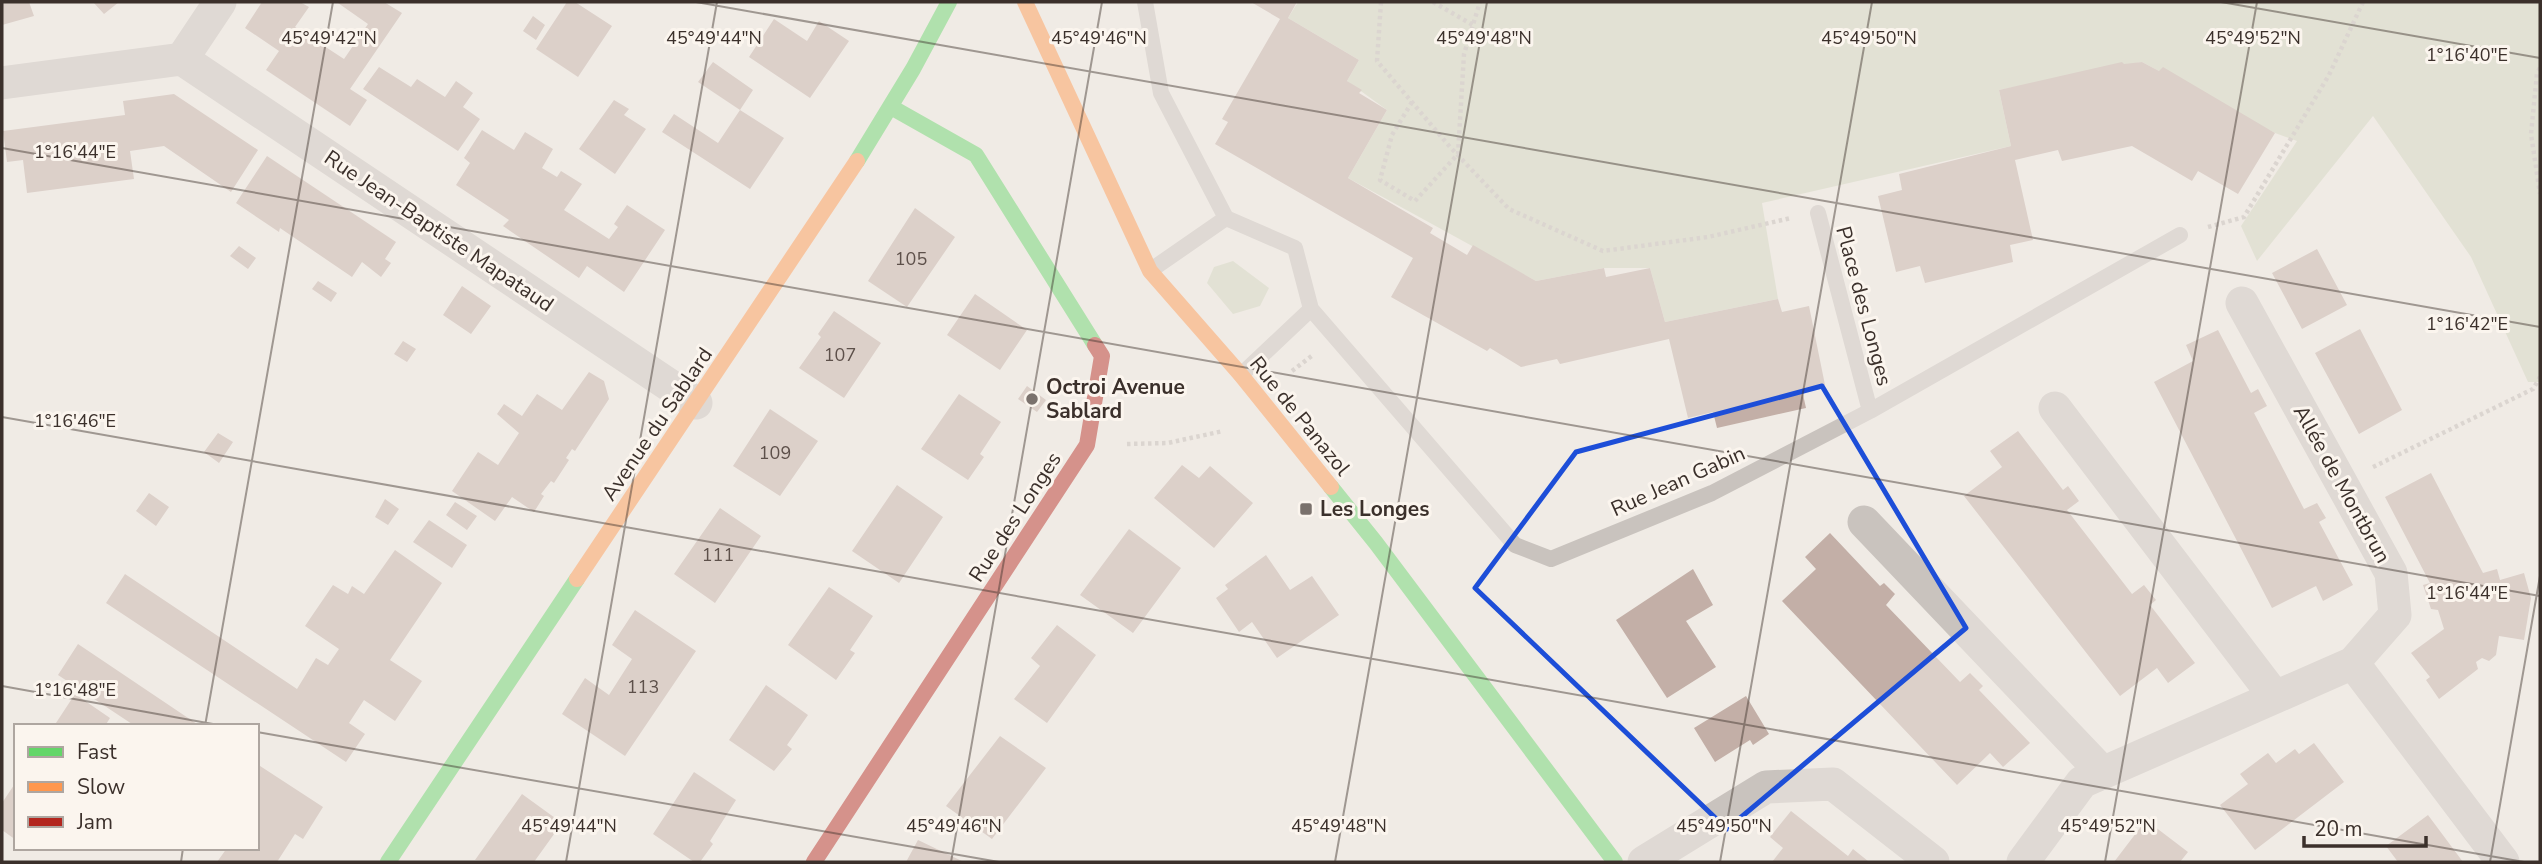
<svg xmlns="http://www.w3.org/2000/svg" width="2542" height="864" font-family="'Nunito Sans',sans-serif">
<rect width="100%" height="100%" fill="#f0ebe5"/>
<path fill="#d1d6bf" d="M1298 2H2540V382H2528L2471 257 2373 116 2257 261 2241 226 2297 141 2275 133 2142 62 1999 90 2011 146 1762 203 1778 299 1665 322 1650 268H1604L1536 281 1348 178 1387 110 1347 81 1359 60 1288 18Z
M1233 261 1269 288 1260 306 1233 314 1207 283 1214 267Z"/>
<path fill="#c3afa7" d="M2 2H29L34 16 2 25Z
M93 2H119L104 14Z
M262 2H300L309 7 295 27 344 59 368 24 338 3 340 2H384L402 13 350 89 367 100 350 126 266 70 279 51 245 28Z
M567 2H575L612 26 578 77 536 49Z
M1251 2H1297L1288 18 1359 60 1347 81 1362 90 1359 93 1387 110 1348 178 1433 228 1430 233 1467 255 1473 245 1536 281 1604 268 1606 277 1650 268 1665 322 1778 299 1782 312 1809 306 1825 385 1802 390 1806 408 1717 428 1713 412 1688 418 1669 339 1560 364 1557 359 1521 367 1490 348 1487 351 1391 297 1413 258 1215 144 1228 122 1222 119 1280 19Z
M533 16 545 25 536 40 523 31Z
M774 19 807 41 819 21 849 41 810 98 749 57Z
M713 62 753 90 740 110 698 82Z
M2122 62 2124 64 2142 62 2159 71 2163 67 2275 133 2238 194 2198 171 2192 181 2132 146 2062 161 2058 150 2015 160 2033 240 2010 245 2013 262 1925 283 1920 266 1896 272 1878 196 1902 190 1899 174 2011 146 1999 90Z
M379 67 411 87 417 79 445 97 456 81 473 93 463 107 480 119 458 151 363 89Z
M174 94 258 150 231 192 164 146 130 151 134 179 27 193 23 160 7 162 3 131 125 115 123 101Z
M614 100 629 109 624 115 646 129 615 174 579 149Z
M740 110 784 138 750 189 662 132 674 114 718 143Z
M482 130 514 150 525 132 553 149 542 168 557 177 561 171 582 184 564 210 609 239 618 227 614 224 627 205 665 230 624 292 587 266 579 278 503 226 509 220 456 185 470 163 464 158Z
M267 156 396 242 385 259 391 263 381 277 362 262 352 277 280 228 279 232 236 203Z
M915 208 955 237 907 307 868 281Z
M239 246 256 258 248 269 230 256Z
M2317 249 2347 305 2302 329 2272 273Z
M318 281 337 293 331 302 312 289Z
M462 286 491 306 471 334 443 315Z
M975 294 1027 330 1000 370 947 335Z
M834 311 881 343 844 398 799 368 821 337 818 334Z
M2360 329 2402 410 2359 434 2315 353Z
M2218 330 2251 393 2258 389 2267 406 2254 413 2304 509 2317 503 2326 518 2319 522 2353 585 2323 601 2316 586 2272 608 2154 382 2193 361 2186 345Z
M403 341 416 349 407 362 394 354Z
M589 372 604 381 609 399 575 451 572 449 566 458 569 460 554 483 551 481 541 494 544 496 534 512 512 497 495 521 452 491 478 452 498 465 519 433 497 414 504 404 522 416 537 394 562 410Z
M1027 386 1046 400 1037 412 1018 399Z
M959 394 1001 422 980 454 984 457 968 480 921 449Z
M770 409 818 441 780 496 733 466Z
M2018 431 2063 490 2068 486 2079 501 2067 510 2132 594 2144 585 2156 600 2150 605 2195 663 2168 683 2157 668 2120 696 1964 496 2002 467 1990 451Z
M218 433 233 442 219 463 204 452Z
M1182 465 1199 478 1210 466 1253 503 1214 548 1154 498Z
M2431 473 2483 573 2497 569 2500 580 2524 573 2531 598 2524 640 2499 636 2496 655 2489 661 2482 658 2476 662 2478 669 2439 699 2426 680 2430 677 2411 653 2444 629 2438 610 2431 609 2423 585 2430 583 2385 497Z
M897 485 943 517 899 583 852 551Z
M149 493 169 507 156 526 136 511Z
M385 499 399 509 388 525 375 517Z
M455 502 477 516 467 530 446 515Z
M720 508 761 536 715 603 674 574Z
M429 520 467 545 452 568 413 542Z
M1129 529 1181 568 1133 633 1080 595Z
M1830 533 1880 586 1884 583 1895 594 1886 605 1960 682 1970 673 1983 686 1979 690 2030 743 2003 767 1990 753 1957 785 1782 601 1816 569 1805 557Z
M395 550 442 583 390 660 422 681 395 721 364 700 349 723 365 734 346 762 106 603 125 574 297 689 316 658 328 665 339 649 305 626 333 585 348 594 352 586 364 594Z
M1266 555 1290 590 1312 576 1339 615 1277 658 1252 622 1239 632 1216 598 1228 589 1225 585Z
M1693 569 1713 605 1686 621 1716 667 1667 698 1616 620Z
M829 587 873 616 850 650 855 653 836 680 788 645Z
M635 610 696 651 625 756 562 714 585 678 609 695 632 659 612 645Z
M1057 625 1096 655 1047 723 1014 699 1040 666 1031 658Z
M78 644 200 726H135L58 675Z
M766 685 808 715 787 745 792 749 774 771 729 740Z
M75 694 110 718 105 726H54Z
M1746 696 1769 734 1753 745 1750 740 1715 762 1694 728Z
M1000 736 1046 768 992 839 946 806Z
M2314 743 2344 782 2255 850 2220 805 2248 784 2240 774 2268 753 2276 763 2295 749 2299 754Z
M257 764 323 807 303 839 295 834 277 862H217L227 848H257Z
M694 772 736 800 710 841 713 844 700 862H694L653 834Z
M16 782V840L2 830V803Z
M522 794 562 823 534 862 475 860Z
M1791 811 1848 856 1853 849 1868 861 1772 862 1783 848 1770 837Z
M2428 815 2463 862H2398L2386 846Z
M2146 820 2188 852 2180 862H2114Z
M918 840 964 862H906Z"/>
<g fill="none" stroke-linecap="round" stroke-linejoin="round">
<path stroke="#c2bbb6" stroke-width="4.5" stroke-dasharray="3.5 3.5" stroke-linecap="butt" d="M1381 2 1377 61 1450 147 1509 209 1603 251 1708 237 1791 218
M1433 2 1473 25
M2540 68 2537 73 2531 134 2540 194
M1412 102 1392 135 1380 180 1415 201 1458 154 1464 54 1480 2
M2208 227 2244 217 2329 75 2363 2
M1292 371 1313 355
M1127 444 1168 443 1223 431
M2373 467 2533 389 2540 377"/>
<path stroke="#c9c3be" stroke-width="16" d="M1145 2 1161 93 1226 218 1295 248 1311 309 1515 545 1551 559 1712 493 1870 411 2180 235
M1818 213 1870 411
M1151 270 1226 218
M1241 375 1311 309"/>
<path stroke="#c9c3be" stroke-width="33" d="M182 59 696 403
M2 83 182 59 220 2
M2242 303 2391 573 2395 615 2353 663
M2055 408 2275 697
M1864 522 2103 773
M1644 862 1766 787 1833 784 1933 862
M2023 862 2082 782 2353 663 2503 862"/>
<path stroke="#63d668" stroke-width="16" d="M891 107 976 155 1095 345
M857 161 913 69 949 2
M1331 487 1376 543 1615 862
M388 862 577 579"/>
<path stroke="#ff974d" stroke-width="16" d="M1025 2 1150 271 1241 375 1331 487
M577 579 857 161"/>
<path stroke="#b3261e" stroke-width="16" d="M814 862 1087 445 1102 356 1095 345"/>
</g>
<path d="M0 0H2542V864H0ZM1822 386 1966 628 1727 829 1475 588 1576 452Z" fill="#f0ebe5" fill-opacity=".55" fill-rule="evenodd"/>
<path fill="none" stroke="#1d4ed8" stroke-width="5" stroke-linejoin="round" d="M1822 386 1966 628 1727 829 1475 588 1576 452Z"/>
<path fill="none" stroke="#3b302b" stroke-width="2" stroke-opacity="0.45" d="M696 2 2540 327M2221 2 2540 58M2 148 2540 596M2 417 2524 862M2 686 224 726M205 726 333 2M257 732 999 862M181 862 183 848M566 862 717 2M951 862 1102 2M1335 862 1487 2M1720 862 1872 2M2105 862 2257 2M2490 862 2540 576"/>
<g fill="#7a716c" stroke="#fbf5ee" stroke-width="2.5">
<circle cx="1032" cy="399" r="7"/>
<rect x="1299" y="502" width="14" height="14" rx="3.5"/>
</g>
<g text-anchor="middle" stroke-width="6" stroke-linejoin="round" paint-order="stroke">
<g font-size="18" fill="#5d504a">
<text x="911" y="265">105</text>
<text x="840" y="361">107</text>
<text x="775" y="459">109</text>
<text x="718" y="561">111</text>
<text x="643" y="693">113</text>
</g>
<g font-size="21" fill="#3b302b" stroke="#fbf5ee">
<text transform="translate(439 231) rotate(34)" y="7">Rue Jean-Baptiste Mapataud</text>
<text transform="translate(1864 306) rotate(75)" y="7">Place des Longes</text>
<text transform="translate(1300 416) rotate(51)" y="7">Rue de Panazol</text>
<text transform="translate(657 424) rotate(-56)" y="7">Avenue du Sablard</text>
<text transform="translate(1678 481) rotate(-24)" y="7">Rue Jean Gabin</text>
<text transform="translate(2342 484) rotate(61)" y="7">Allée de Montbrun</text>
<text transform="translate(1015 517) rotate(-57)" y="7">Rue des Longes</text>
</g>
<g font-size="21" font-weight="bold" fill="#3b302b" stroke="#fbf5ee" text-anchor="start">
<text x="1046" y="394">Octroi Avenue<tspan x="1046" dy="24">Sablard</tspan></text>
<text x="1320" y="516">Les Longes</text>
</g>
</g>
<g font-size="18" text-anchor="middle" fill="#3b302b" stroke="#fbf5ee" stroke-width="6" stroke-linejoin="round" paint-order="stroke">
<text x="329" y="44">45°49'42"N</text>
<text x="714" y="44">45°49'44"N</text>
<text x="1099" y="44">45°49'46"N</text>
<text x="1484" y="44">45°49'48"N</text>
<text x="1869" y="44">45°49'50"N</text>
<text x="2253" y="44">45°49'52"N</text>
<text x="2467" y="61">1°16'40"E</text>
<text x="75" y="158">1°16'44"E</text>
<text x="2467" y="330">1°16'42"E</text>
<text x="75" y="427">1°16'46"E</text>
<text x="2467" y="599">1°16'44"E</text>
<text x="75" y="696">1°16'48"E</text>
<text x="569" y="832">45°49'44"N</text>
<text x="954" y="832">45°49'46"N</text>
<text x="1339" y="832">45°49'48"N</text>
<text x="1724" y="832">45°49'50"N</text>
<text x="2108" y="832">45°49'52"N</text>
</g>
<rect width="2542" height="864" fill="none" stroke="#3b302b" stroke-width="7"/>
<rect x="14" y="724" width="245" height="126" fill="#fbf5ee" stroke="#aea6a0" stroke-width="2"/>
<rect x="28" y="747" width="35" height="10" fill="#63d668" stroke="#aea6a0" stroke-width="2"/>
<text x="77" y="759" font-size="21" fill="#3b302b">Fast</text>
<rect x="28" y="782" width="35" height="10" fill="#ff974d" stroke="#aea6a0" stroke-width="2"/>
<text x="77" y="794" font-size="21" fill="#3b302b">Slow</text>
<rect x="28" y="817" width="35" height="10" fill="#b3261e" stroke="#aea6a0" stroke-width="2"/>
<text x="77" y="829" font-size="21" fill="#3b302b">Jam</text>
<path d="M2304 836v10h122v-10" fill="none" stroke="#3b302b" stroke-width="3.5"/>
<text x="2314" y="836" font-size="21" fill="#3b302b" stroke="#fbf5ee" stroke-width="5" paint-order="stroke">20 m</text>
</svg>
